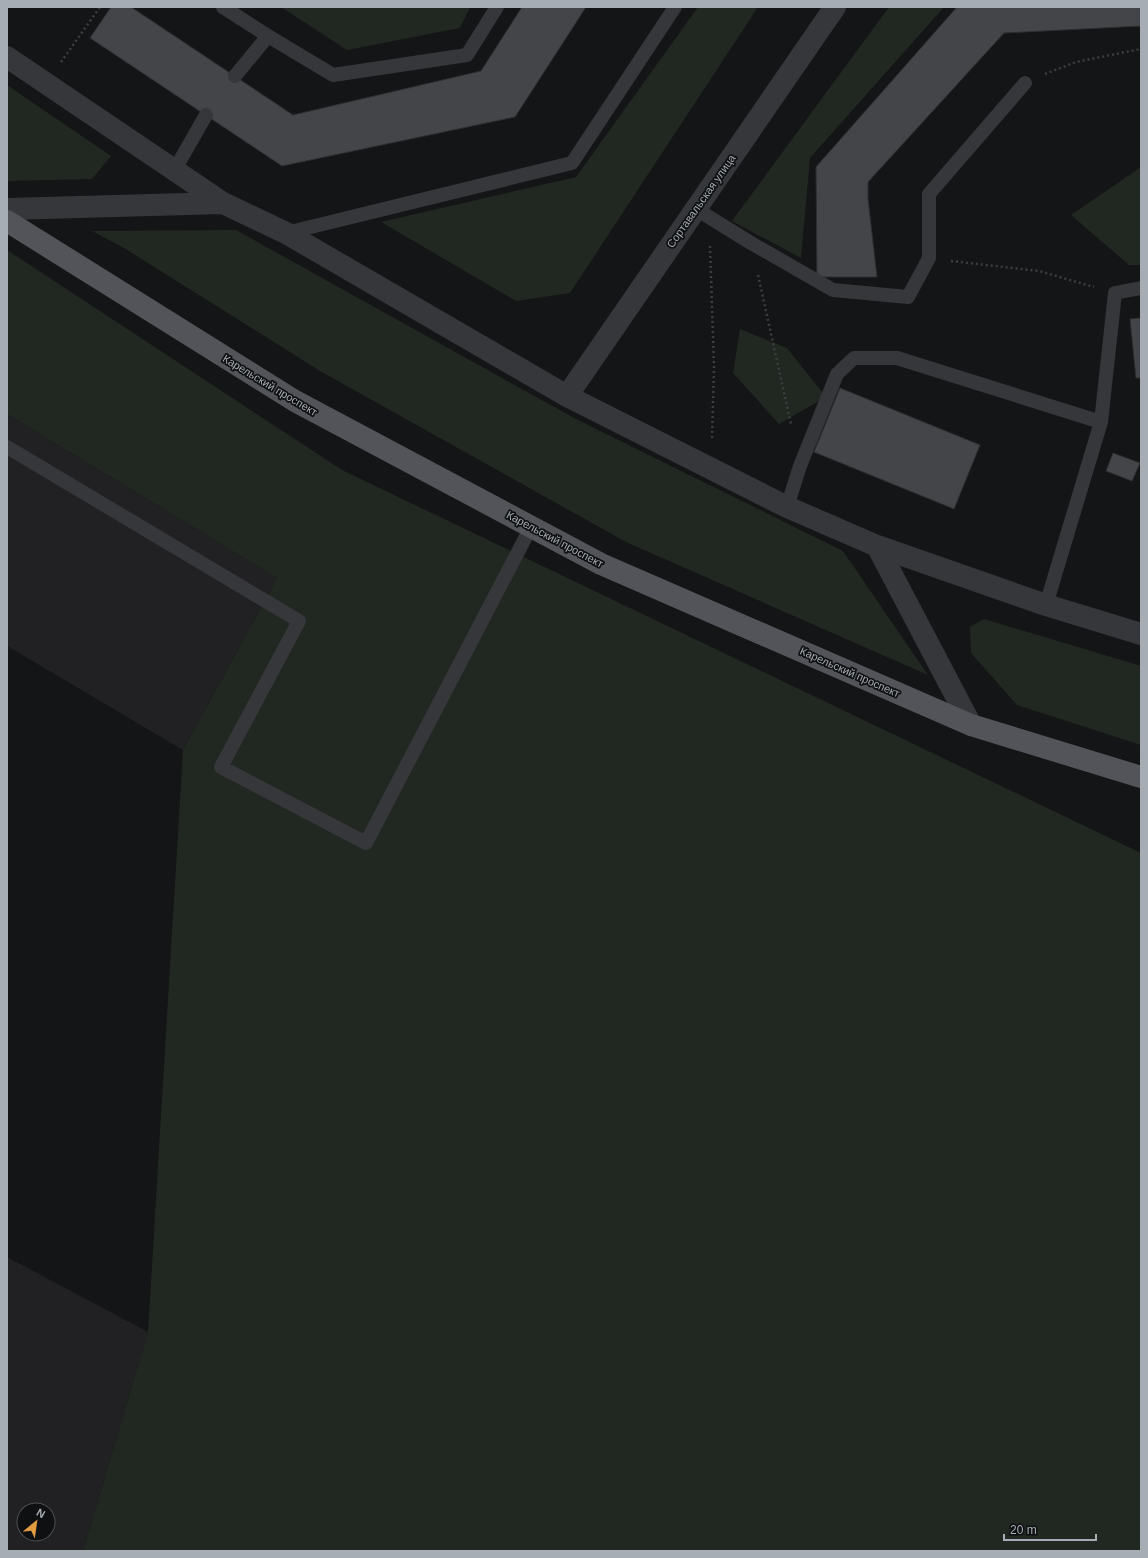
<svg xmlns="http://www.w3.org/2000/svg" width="1148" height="1558" font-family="Arial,sans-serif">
<rect width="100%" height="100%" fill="#141516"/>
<path fill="#212123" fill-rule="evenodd" d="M7 414 277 578 183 750 7 646Z
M7 1257 148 1332 83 1551H7ZM24 1510H48V1534H24Z"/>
<path fill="#212821" d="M281 7H470L460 28 347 50Z
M698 7H758L570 293 516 301 381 222 576 177Z
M889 7H944L810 158 801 258 732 221Z
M7 85 111 156 92 179 7 181Z
M1141 167V265H1129L1071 215Z
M236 230 574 418 843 551 928 675 626 542 320 371 124 248 92 231Z
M7 250 342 470 1141 853V1551H83L148 1332 183 750 277 578 7 414Z
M740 329 787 348 826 397 779 424 733 373Z
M984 619 1141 666V745L1017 705 971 653 970 627Z"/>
<path fill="#434549" stroke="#2f2f32" d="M111 7H131L293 115 481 71 522 7H586L515 117 282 166 90 38Z
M957 7H1141V26L1004 33 868 182V199L877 277H817L816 167Z
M1141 318V378H1136L1130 319Z
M840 388 980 445 954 509 814 452Z
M1113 453 1140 463 1132 481 1106 471Z"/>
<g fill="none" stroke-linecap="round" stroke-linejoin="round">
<path stroke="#3c3e42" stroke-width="2.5" stroke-dasharray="2 3" stroke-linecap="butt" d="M61 62 100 7
M1045 74 1076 62 1141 49
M710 246 714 367 712 439
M951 261 1039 271 1094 287
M758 275 791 424"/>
<path stroke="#36373b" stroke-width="14" d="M223 7 268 36 333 75 467 55 497 7
M235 76 268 36
M174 171 206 115
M696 209 751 243 833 290 908 297 929 258V194L1025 83
M286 233 572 163 675 7
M1101 422 1115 293 1141 288
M7 447 299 621 221 767 366 843 531 527
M787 507 800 466 837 374 854 358H897L1101 422 1046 605"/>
<path stroke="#36373b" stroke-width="22" d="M7 57 223 203 286 233 567 396 787 507 877 546 1046 605 1141 634
M7 209 223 203
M567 396 835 7
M877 546 971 725"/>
<path stroke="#525459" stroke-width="22" d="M7 221 295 401 601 564 971 725 1141 777"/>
</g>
<g text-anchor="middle" stroke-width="3.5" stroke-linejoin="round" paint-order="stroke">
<g font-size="11" fill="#a7adb5" stroke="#0f1011">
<text transform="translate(701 201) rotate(-55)" y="4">Сортавальская улица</text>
<text transform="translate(270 385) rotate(31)" y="4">Карельский проспект</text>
<text transform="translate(555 539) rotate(28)" y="4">Карельский проспект</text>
<text transform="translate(850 672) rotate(24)" y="4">Карельский проспект</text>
</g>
</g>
<rect width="1148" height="1558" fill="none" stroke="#a7adb5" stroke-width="16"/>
<g transform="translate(36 1522) rotate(29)"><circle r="19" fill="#0f1011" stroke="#4c4f53"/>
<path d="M0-3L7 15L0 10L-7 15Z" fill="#e29d40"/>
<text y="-6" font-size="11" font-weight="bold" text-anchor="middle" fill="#a7adb5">N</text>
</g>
<path d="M1004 1534v6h92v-6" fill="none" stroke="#a7adb5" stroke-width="2"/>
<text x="1010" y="1534" font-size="12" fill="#a7adb5" stroke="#0f1011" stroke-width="3" paint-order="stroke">20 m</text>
</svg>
